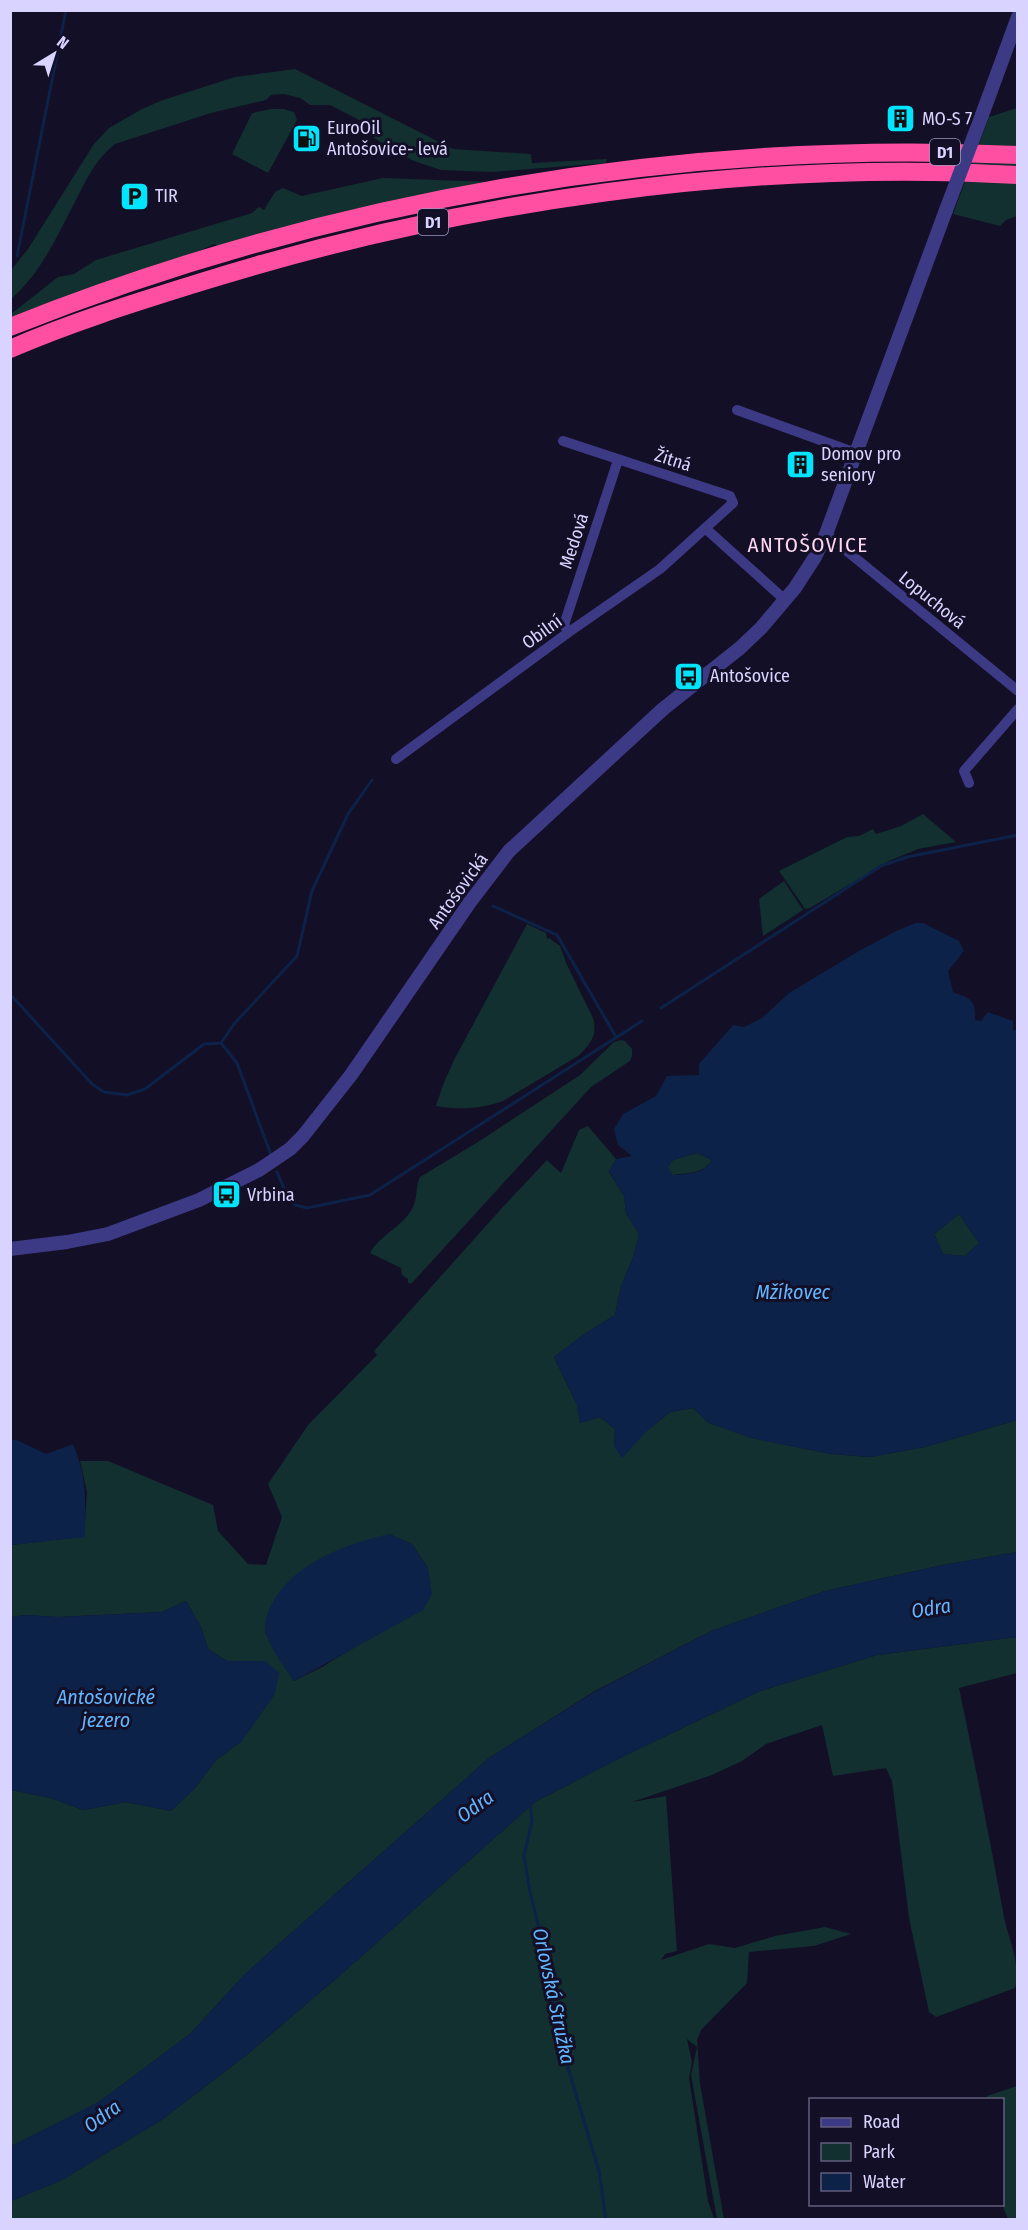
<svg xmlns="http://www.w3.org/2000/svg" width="1028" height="2230" font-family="'Fira Sans Condensed',sans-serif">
<rect width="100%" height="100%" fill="#130f26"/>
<path fill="#12302f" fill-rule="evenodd" d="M295 69 453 149 531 154 532 163 607 159 606 163 492 172 441 170 414 161 390 149 358 126 361 121 330 105H310L300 98 284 94 271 95 266 100 211 113 115 144C96 159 87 178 76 200 57 236 42 272 11 299V270L28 249 94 144 109 128 142 109 163 100 235 77Z
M1017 108V216L1006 220 1000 226 953 214 989 117Z
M271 109H284L294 112 297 120 268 173 232 154 252 113Z
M383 178 491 182 220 246 214 244 193 254 11 321V314L58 277 74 274 96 260 252 213 259 207 264 210 275 192 283 188 302 196Z
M923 814 956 842 918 849 889 861 810 908 805 909 779 871 847 837 859 836 873 829 876 834 901 826Z
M784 881 803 910 763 936 759 899Z
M527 924 546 933 547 939 549 938 560 946 567 965 593 1018C598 1035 590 1045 578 1056L503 1101C481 1109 459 1110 436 1106L443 1085 454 1060Z
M621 1040 625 1041 632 1049V1056L630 1061 591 1087 412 1283H408V1279L402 1275 401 1268 370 1253C380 1235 402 1227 412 1209 418 1199 415 1187 420 1177L478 1142 580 1075 614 1042Z
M588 1126 616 1159 609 1172 624 1196 626 1213 639 1234 633 1258 621 1286 615 1315 586 1333 554 1357 577 1405 580 1423 600 1417 615 1429 614 1446 648 1430 670 1412 693 1408 709 1423 752 1438 831 1454 870 1457 925 1447 1017 1420V1552L943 1565 825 1591 711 1631 595 1691 489 1758 245 1974 191 2033 99 2102 11 2146V1790L51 1798 83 1810 126 1802 171 1811 195 1788 216 1760 242 1741 266 1661H227L208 1649 201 1627 186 1601 162 1612 58 1617 25 1615 11 1617V1545L84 1536 87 1492 80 1461H108L213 1505 218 1531 248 1564 266 1565 282 1517 268 1484 308 1425 377 1355 374 1351 501 1209 547 1160 561 1173 579 1130ZM389 1534 412 1544 428 1568 358 1645 322 1667 294 1681 265 1632Z
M697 1153 712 1160C704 1174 687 1173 672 1175L667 1167 673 1160Z
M959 1214 979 1243 965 1256 943 1254 934 1234Z
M1017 1637V1673L959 1688C975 1764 990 1840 1004 1917 1008 1938 1022 1967 1015 1988L936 2017 929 2012 909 1918 892 1781 886 1768 833 1776 822 1725 766 1744 742 1761 712 1775 632 1802 666 1796 677 1951 665 1954 661 1960 709 1944 735 1948 775 1936 825 1927 851 1934 814 1946 749 1952 747 1983 701 2030 697 2040 700 2084 724 2219H717L691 2075 697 2047 687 2039 692 2062 689 2078 708 2201 714 2219 11 2220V2201L62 2180 163 2119 249 2053 345 1971 535 1802 622 1757 760 1691 877 1655Z
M1017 2086V2219H1008L1002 2204V2100L988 2099 987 2096Z"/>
<path fill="#0c2248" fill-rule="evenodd" d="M916 923H923L959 941 964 951 948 971 953 992C971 999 976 999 975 1020L981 1021 988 1012 1013 1021V1030H1017V1420L925 1447 871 1457 831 1454 751 1438 709 1423 693 1408 670 1412 648 1430 622 1458 614 1446 615 1429 600 1417 580 1423 577 1405 554 1357 586 1333 615 1315 621 1286 633 1258 639 1234 626 1213 624 1196 609 1171 616 1159 632 1156 618 1145 614 1129 623 1114 656 1096 667 1076 699 1075V1064L733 1025 744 1027 762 1018 789 993 859 951 898 930ZM697 1153 712 1160C705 1174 687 1174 672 1175L668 1167 673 1160ZM959 1214 979 1243 965 1256 943 1254 934 1234Z
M11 1440H17L46 1454 73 1444C88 1480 85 1499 85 1537L11 1545Z
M389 1534 412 1544 428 1568 432 1594 423 1610 294 1681C285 1668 270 1648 266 1633 263 1623 268 1610 273 1602 295 1562 347 1544 389 1534Z
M1017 1552V1637L877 1655 760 1691 622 1757 535 1802 345 1971 249 2053 163 2119 62 2180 11 2201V2146L99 2102 191 2033 245 1974 489 1758 596 1691 711 1631 825 1591 943 1565Z
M186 1601 201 1627 208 1649 227 1661H266L279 1673 275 1694 242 1741 216 1760 195 1788 171 1811 126 1802 83 1810 51 1798 11 1790V1617L25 1615 58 1617 162 1612Z"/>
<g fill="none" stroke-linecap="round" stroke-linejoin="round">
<path stroke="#0c2248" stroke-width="3" d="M17 256 66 10
M493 906 557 935 616 1037
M10 994 92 1084 104 1092 127 1095 145 1089 204 1044 221 1043 237 1063 271 1155
M661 1008 881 866 907 857 1018 835
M221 1043 234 1024 297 956 312 891 348 814 372 780
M277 1172 287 1196 295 1205 307 1208 370 1195 642 1021
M530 1803 532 1821 524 1856 530 1892 553 1984 557 2031 599 2171 606 2220"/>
<path stroke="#3d3a85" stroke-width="10" d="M737 410 856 453
M705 528 785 600
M826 534 1018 691
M569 632 564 625 618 460
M396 759 569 632 660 569 733 503 730 496 563 441
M969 783 964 771 1018 709"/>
<path stroke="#3d3a85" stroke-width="14" d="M982 115 1018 17
M10 1249 67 1242 108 1234 199 1200 259 1170 290 1149 303 1136 351 1075 470 902 509 851 663 709 740 648 761 628 795 588 815 557 826 534 946 210"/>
<path stroke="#ff4fa3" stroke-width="18" d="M10 327C328 200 676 139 1018 155
M10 349C72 322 137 302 201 282 457 202 749 159 1018 175"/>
<path stroke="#3d3a85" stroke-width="14" d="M946 210 982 115"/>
</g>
<defs>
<symbol id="building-square" viewBox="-11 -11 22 22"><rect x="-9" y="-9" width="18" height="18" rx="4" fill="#00e5ff" stroke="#130f26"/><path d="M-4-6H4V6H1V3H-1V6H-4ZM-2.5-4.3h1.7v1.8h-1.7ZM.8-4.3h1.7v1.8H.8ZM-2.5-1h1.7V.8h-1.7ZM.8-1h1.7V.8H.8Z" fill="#111"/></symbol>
<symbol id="fuel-square" viewBox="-11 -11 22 22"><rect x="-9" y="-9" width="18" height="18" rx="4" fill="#00e5ff" stroke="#130f26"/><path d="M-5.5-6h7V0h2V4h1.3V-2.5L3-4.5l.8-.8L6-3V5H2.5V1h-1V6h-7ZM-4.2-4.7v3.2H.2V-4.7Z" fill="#111"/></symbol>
<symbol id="parking-square" viewBox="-11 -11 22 22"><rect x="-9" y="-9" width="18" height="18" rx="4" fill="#00e5ff" stroke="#130f26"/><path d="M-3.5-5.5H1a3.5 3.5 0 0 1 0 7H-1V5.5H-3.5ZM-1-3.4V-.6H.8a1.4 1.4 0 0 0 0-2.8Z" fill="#111"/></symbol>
<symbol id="bus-square" viewBox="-11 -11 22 22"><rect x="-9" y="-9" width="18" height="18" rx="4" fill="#00e5ff" stroke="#130f26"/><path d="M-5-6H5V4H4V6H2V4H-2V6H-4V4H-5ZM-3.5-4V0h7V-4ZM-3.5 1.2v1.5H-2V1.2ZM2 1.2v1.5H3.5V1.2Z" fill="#111"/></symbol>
</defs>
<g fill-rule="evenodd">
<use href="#building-square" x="884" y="102" width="33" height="33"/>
<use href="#fuel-square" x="290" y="122" width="33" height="33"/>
<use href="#parking-square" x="118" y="180" width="33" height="33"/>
<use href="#building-square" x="784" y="448" width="33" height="33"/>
<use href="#bus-square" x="672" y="660" width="33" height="33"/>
<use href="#bus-square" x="210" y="1178" width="33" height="33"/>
</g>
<g text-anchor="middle" stroke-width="6" stroke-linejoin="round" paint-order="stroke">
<g fill="#130f26" stroke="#9e99be" stroke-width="1.5">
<rect x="930" y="139" width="30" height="26" rx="4.5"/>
<rect x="418" y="209" width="30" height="26" rx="4.5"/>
</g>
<g font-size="16" font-weight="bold" fill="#d9d4ff">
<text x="945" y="158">D1</text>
<text x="433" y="228">D1</text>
</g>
<g font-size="18" fill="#d9d4ff" stroke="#130f26" text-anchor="start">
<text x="922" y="125">MO-S 7</text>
<text x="327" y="134">EuroOil<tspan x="327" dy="21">Antošovice- levá</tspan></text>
<text x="155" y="202">TIR</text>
<text x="821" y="460">Domov pro<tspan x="821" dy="21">seniory</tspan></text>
<text x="710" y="682">Antošovice</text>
<text x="247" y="1201">Vrbina</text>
</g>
<g font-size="18" fill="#d9d4ff" stroke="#130f26">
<text transform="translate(673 460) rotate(18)" y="6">Žitná</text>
<text transform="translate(574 541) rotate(-72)" y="6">Medová</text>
<text transform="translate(932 600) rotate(39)" y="6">Lopuchová</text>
<text transform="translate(542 632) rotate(-36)" y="6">Obilní</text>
<text transform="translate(458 891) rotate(-54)" y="6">Antošovická</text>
</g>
<g font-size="20" font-style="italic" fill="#62b6ff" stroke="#130f26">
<text x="793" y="1299">Mžíkovec</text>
<text transform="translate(931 1608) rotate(-9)" y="7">Odra</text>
<text x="106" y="1704">Antošovické<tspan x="106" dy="23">jezero</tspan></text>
<text transform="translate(475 1806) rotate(-36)" y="7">Odra</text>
<text transform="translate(554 1996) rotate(78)" y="7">Orlovská Stružka</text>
<text transform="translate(102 2116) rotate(-36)" y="7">Odra</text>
</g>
<g font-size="21" letter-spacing="1.5" fill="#ffd6f0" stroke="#130f26">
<text x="808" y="552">ANTOŠOVICE</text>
</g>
</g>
<rect width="1028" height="2230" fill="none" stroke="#d9d4ff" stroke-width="24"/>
<rect x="809" y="2098" width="195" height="108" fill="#130f26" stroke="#625e7d" stroke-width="1.5"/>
<rect x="821" y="2118" width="30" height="9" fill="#3d3a85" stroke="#625e7d" stroke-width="1.5"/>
<text x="863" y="2128" font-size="18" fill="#d9d4ff">Road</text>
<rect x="821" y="2143" width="30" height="18" fill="#12302f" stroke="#625e7d" stroke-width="1.5"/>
<text x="863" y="2158" font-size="18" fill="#d9d4ff">Park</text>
<rect x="821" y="2173" width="30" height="18" fill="#0c2248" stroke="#625e7d" stroke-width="1.5"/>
<text x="863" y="2188" font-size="18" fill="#d9d4ff">Water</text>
<g transform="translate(54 54) rotate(38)" stroke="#130f26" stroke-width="4.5" paint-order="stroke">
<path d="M0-4.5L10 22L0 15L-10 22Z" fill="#d9d4ff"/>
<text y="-9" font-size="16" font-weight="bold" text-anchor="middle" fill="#d9d4ff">N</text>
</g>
</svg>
